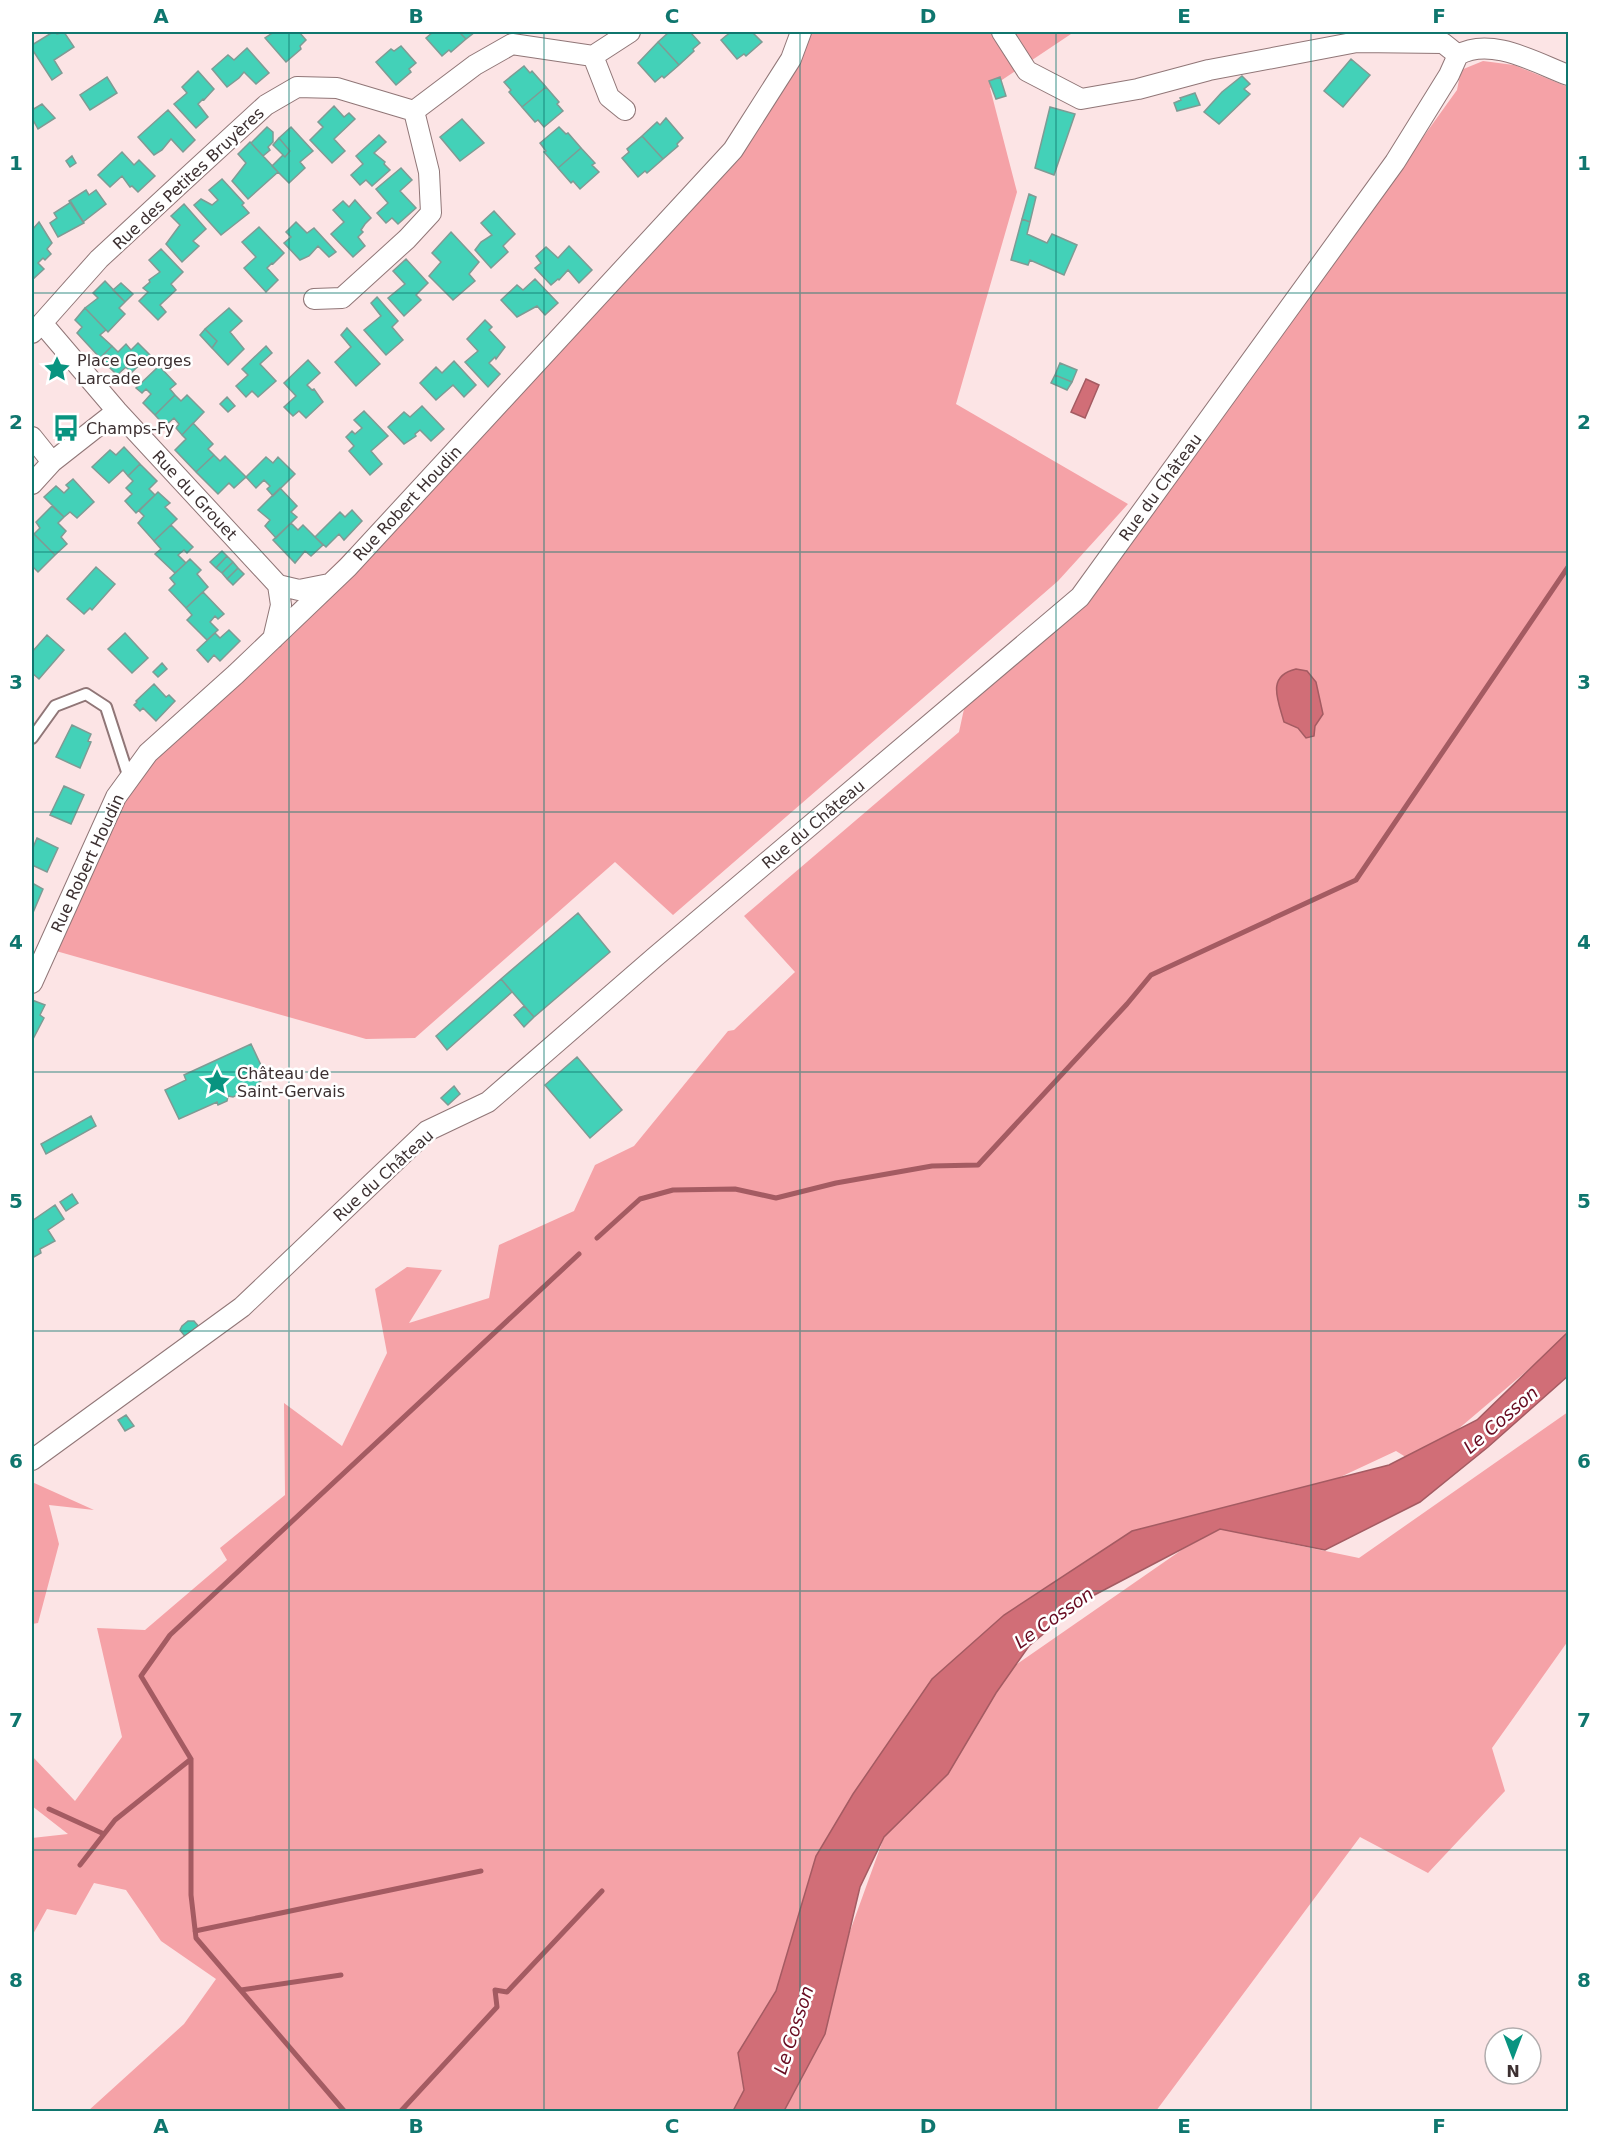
<svg xmlns="http://www.w3.org/2000/svg" width="1600" height="2143" font-family="'DejaVu Sans',sans-serif">
<rect width="100%" height="100%" fill="#fce4e5"/>
<path fill="#f5a2a7" d="M808 32H1074L990 88 1017 192 956 404 1128 504 1058 581 673 915 615 862 415 1038 366 1039 56 951 118 784 699 195Z
M1483 61 1514 65 1568 87V1336L1417 1464 1396 1451 1304 1494 1132 1531 1013 1622 738 2053 744 2090 733 2111H88L184 2024 216 1979 161 1941 126 1890 94 1883 76 1915 47 1909 32 1936V1838L68 1834 32 1806V1756L75 1801 122 1737 97 1628 145 1630 227 1560 220 1548 285 1495 284 1403 342 1446 387 1353 375 1289 407 1267 442 1270 409 1323 489 1298 499 1245 574 1211 595 1165 634 1146 728 1031 734 1030 795 972 744 916 959 732 964 709 1097 590 1457 90 1461 70Z
M1568 1412V1641L1492 1748 1505 1791 1428 1873 1360 1837 1156 2111 775 2112 800 2070 884 1837 978 1691 1183 1549 1220 1529 1359 1558Z
M32 1482 94 1510 49 1505 59 1544 38 1623 32 1624Z"/>
<path fill="#d16e77" stroke="#a45b62" stroke-width="1.5" d="M1086 379 1099 385 1085 418 1071 412Z
M1296 669 1307 671 1316 682 1323 714 1315 726 1314 736 1306 738 1298 728 1284 722C1278 700 1266 676 1296 669Z
M1568 1332V1376L1488 1447 1420 1502 1325 1550 1220 1529 1083 1601 1029 1646 996 1693 948 1774 884 1837 860 1887 825 2034 784 2111H733L744 2090 738 2053 776 1991 816 1856 853 1794 932 1679 1004 1615 1132 1531 1389 1465 1477 1420Z"/>
<g fill="none" stroke-linecap="round" stroke-linejoin="round">
<path stroke="#a45b62" stroke-width="5" d="M597 1238 640 1199 673 1190 735 1189 776 1198 836 1183 932 1166 978 1165 1127 1004 1151 975 1356 880 1568 567
M49 1809 104 1834
M80 1865 115 1820 191 1759
M195 1931 481 1871
M241 1990 341 1975
M345 2112 196 1938 191 1895V1759L141 1676 170 1635 579 1254
M400 2112 497 2007 495 1990 507 1992 602 1891"/>
</g>
<path fill="#43d1b8" stroke="#7e9b94" stroke-width="1.5" d="M53 32H56L57 34 64 32 74 47 54 60 62 73 52 80 32 49V45Z
M274 32H299L306 40 300 46 301 49 286 62 265 38Z
M433 32H459L466 39 451 52 449 50 442 56 426 38Z
M459 32H475L466 39Z
M669 32H690L700 43 693 49 694 51 679 65 658 42Z
M725 32H752L762 42 746 56 744 54 737 59 721 40 728 34Z
M658 42 679 65 664 78 662 76 655 82 638 63Z
M401 46 416 63 409 69 411 72 396 85 376 62 391 49 394 51Z
M247 48 269 73 256 84 244 72 239 78 227 87 212 69 228 55 234 60Z
M1351 59 1370 75 1343 107 1324 91Z
M524 66 530 73 532 71 546 87 522 107 509 92 511 90 504 82Z
M198 71 214 89 204 100 203 99 198 104 208 117 196 128 174 104 187 93 182 87Z
M1242 76 1250 84 1244 89 1250 94 1219 124 1204 112 1222 92Z
M107 77 117 93 90 110 80 95Z
M1000 77 1006 96 996 99 989 81Z
M546 87 559 102 557 104 563 111 544 127 538 120 535 122 522 107Z
M1195 93 1200 105 1177 111 1174 103 1181 100 1180 98Z
M42 104 55 118 38 129 32 118V110Z
M334 106 344 117 349 113 355 119 334 139 345 151 332 163 310 140 323 127 318 122Z
M1050 107 1075 114 1054 175 1035 168Z
M168 110 195 140 183 152 171 139 162 150 154 155 138 137Z
M666 118 683 138 677 144 678 146 663 159 642 136 657 122 660 125Z
M462 119 484 143 460 161 440 137Z
M267 127 273 132V142L268 147 270 150 263 156 251 143Z
M291 127 313 151 300 162 305 168 289 183 272 166 283 155 285 157 290 151 279 138Z
M559 127 566 134 568 133 581 148 558 168 544 152 546 151 540 143Z
M379 135 386 142 374 153 385 162 384 164 390 170 372 186 366 180 360 185 351 175 363 164 356 156Z
M642 136 663 159 647 173 645 171 638 177 622 158 629 152 627 149Z
M279 138 290 151 285 157 273 145Z
M250 142 278 172 248 199 232 181 246 163 238 154Z
M581 148 595 163 592 165 599 172 580 189 573 181 571 183 558 168Z
M122 152 134 165 139 160 155 176 138 192 132 186 130 187 122 176 110 187 98 175Z
M72 156 76 163 70 167 66 161Z
M401 168 412 180 400 191 416 208 398 224 392 218 386 223 377 213 388 203 376 189Z
M222 179 244 203 242 205 249 213 221 235 194 205 201 199 212 205 218 200 209 190Z
M86 190 89 195 96 190 106 204 83 222 69 201Z
M1029 194 1036 197 1030 222 1022 219Z
M355 200 371 218 365 224 361 230 363 232 358 237 365 246 353 257 331 234 344 222 333 210 343 201 349 207Z
M71 202 84 223 58 237 50 223 57 218 54 213Z
M184 204 206 229 193 241 199 246 182 262 166 244 180 225 171 216Z
M494 211 515 234 503 246 508 252 491 268 475 250 481 242 492 235 481 223Z
M1022 219 1030 222 1027 234 1047 243 1052 234 1077 245 1064 275 1030 260 1028 265 1011 260Z
M39 222 52 243 47 249 51 254 45 260 43 258 38 263 44 269 32 280V230Z
M296 222 307 233 314 228 336 252 329 257 318 246 309 256 300 260 284 243 291 237 286 232Z
M259 227 284 253 273 264 272 263 267 268 278 280 266 292 244 268 256 257 242 242Z
M451 232 479 262 469 274 475 281 453 300 429 276 441 262 432 253Z
M569 246 592 270 579 283 568 270 559 280 558 279 551 285 535 268 541 263 536 256 546 247 558 258Z
M161 249 183 272 171 284 176 290 160 305 166 312 158 320 139 301 148 292 143 288 150 282 149 280 160 272 149 260Z
M406 259 428 283 416 295 421 300 404 316 388 298 405 284 393 271Z
M535 279 558 303 545 315 537 306 517 317 501 300 517 285 523 290Z
M105 281 125 302 119 308 125 314 108 332 85 308 98 298 93 293Z
M121 283 133 294 125 302 113 290Z
M377 297 398 321 392 327 403 340 386 355 364 330 381 316 371 303Z
M85 308 106 330 100 335 112 346 100 358 77 333 82 327 75 320Z
M229 308 242 321 230 332 244 349 228 365 212 348 217 341 205 329Z
M485 320 492 327 489 330 505 347 496 359 495 357 489 363 500 374 488 387 465 362 478 351 467 339Z
M347 328 380 364 356 386 335 362 351 347 341 335Z
M205 329 217 341 212 348 200 335Z
M138 343 150 355 131 373 126 367 117 375 100 358 112 346 118 352 126 344 131 350Z
M266 346 272 353 260 364 276 381 258 397 252 391 246 397 236 386 248 375 242 369Z
M308 360 320 373 307 385 312 390 314 389 323 402 306 418 299 411 293 416 284 407 296 396 284 383Z
M454 361 476 385 464 397 453 385 436 400 420 383 436 367 442 373Z
M1060 363 1077 370 1072 382 1055 375Z
M159 366 176 384 170 389 175 395 155 415 143 403 151 394 146 389 142 393 136 388Z
M1055 375 1072 382 1067 390 1051 383Z
M175 395 181 401 187 395 204 412 182 435 176 428 179 424 174 418 165 426 155 415Z
M227 397 235 406 228 412 220 404Z
M422 406 444 429 431 441 420 430 415 434 416 436 404 444 388 427 404 412 410 417Z
M364 411 388 436 371 451 382 464 370 475 349 451 354 446 346 437 352 431 355 434 362 428 354 420Z
M193 423 213 444 208 449 214 455 196 472 175 450 186 439 182 435Z
M124 447 140 464 128 476 123 470 109 483 92 467 110 450 116 455Z
M214 455 220 461 225 456 246 477 234 488 229 483 218 494 196 472Z
M266 457 273 463 278 457 295 474 273 496 267 489 270 486 264 480 256 488 246 477Z
M140 464 157 481 149 489 155 495 136 513 125 501 132 494 126 488 133 481 128 476Z
M73 479 94 502 77 518 70 512 64 517 44 497 56 486 64 493 69 488 66 485Z
M280 488 297 506 291 512 297 517 276 538 265 526 270 520 258 510Z
M158 492 170 503 165 507 177 519 154 541 138 523 144 516 139 511Z
M52 506 64 517 58 523 66 531 61 537 67 544 55 555 34 534 40 528 36 522Z
M352 510 362 521 344 540 339 534 326 547 315 537 340 512 345 517Z
M291 523 298 530 303 525 323 545 311 556 305 551 295 563 273 540Z
M171 525 193 547 187 553 184 550 178 555 186 563 175 573 155 554 161 549 154 541Z
M34 534 55 555 38 572 32 566V536Z
M222 551 227 556 216 568 210 562Z
M227 556 233 562 222 573 216 568Z
M190 559 201 570 197 574 208 587 186 608 169 590 175 584 170 578Z
M233 562 238 568 227 579 222 573Z
M96 567 115 584 92 610 90 608 84 614 67 599Z
M238 568 244 574 233 585 227 579Z
M203 592 224 614 218 619 215 616 210 622 218 630 207 640 187 620 192 615 186 608Z
M229 630 240 641 220 661 214 655 208 662 197 650 215 633 220 638Z
M125 633 148 658 132 673 108 649Z
M47 635 64 650 39 679 32 673V652Z
M162 663 167 669 158 677 153 672Z
M154 684 166 697 169 695 175 701 156 721 143 708 140 711 134 705 137 702 136 701Z
M72 725 91 734 88 741 91 742 80 768 56 757Z
M64 786 84 795 71 824 50 815Z
M37 838 58 848 47 872 32 865V850Z
M32 883 43 889 32 915Z
M578 913 610 952 534 1017 501 979Z
M501 979 512 992 447 1050 436 1036Z
M32 1000 45 1005 40 1015 44 1018 32 1041Z
M524 1006 534 1017 524 1027 514 1015Z
M251 1044 267 1078 259 1082 260 1084 233 1097 228 1096 227 1101 218 1105 217 1102 179 1119 165 1090 186 1080 184 1075Z
M577 1057 622 1110 590 1138 545 1085Z
M454 1086 460 1094 448 1105 441 1098Z
M91 1116 96 1126 46 1154 41 1144Z
M72 1194 78 1203 66 1211 60 1202Z
M55 1205 64 1219 48 1230 55 1241 40 1249 41 1253 34 1257 32 1253V1221Z
M188 1321H194L201 1329 187 1339 180 1330 182 1326Z
M126 1415 134 1426 125 1431 118 1420Z"/>
<g fill="none" stroke-linecap="round" stroke-linejoin="round">
<defs>
<path id="lane" d="M32 738 55 706 86 694 106 707 129 778"/>
<path id="street" d="M1002 32 1027 71 1081 99 1138 89 1209 70 1357 42 1443 43 1458 55
M1458 55C1491 36 1536 63 1568 75
M593 56 609 97 625 110
M314 299 342 298 407 239 431 213 429 172 414 111
M42 323 117 411 278 585 299 590 329 584
M32 333 42 323 99 259 181 183 266 105 297 87 337 88 414 111 475 65 512 44 593 56 630 32
M32 437 52 462
M32 484 52 462 117 411
M273 639 281 605 278 585
M32 983 116 797 148 753 236 674 348 567 733 150 791 59 801 32
M32 1460 242 1307 427 1131 488 1102 655 957 1080 597 1395 162 1449 75 1458 55"/>
</defs>
<use href="#lane" stroke="#907677" stroke-width="14"/>
<use href="#street" stroke="#907677" stroke-width="22"/>
<use href="#lane" stroke="#fff" stroke-width="10"/>
<use href="#street" stroke="#fff" stroke-width="20"/>
</g>
<path fill="none" stroke="#0f766e" stroke-width="1.5" stroke-opacity="0.55" d="M289 32V2112M544 32V2112M800 32V2112M1056 32V2112M1311 32V2112M32 293H1568M32 552H1568M32 812H1568M32 1072H1568M32 1331H1568M32 1591H1568M32 1850H1568"/>
<defs>
<symbol id="sight-bare" viewBox="-9 -9 18 18"><path d="M0-6L1.8-2.2L6-1.7L2.9 1.2L3.7 5.4L0 3.3L-3.7 5.4L-2.9 1.2L-6-1.7L-1.8-2.2Z" fill="#089480" stroke="#fff" stroke-width="2.5" paint-order="stroke"/></symbol>
<symbol id="bus-bare" viewBox="-9 -9 18 18"><path d="M-5-6H5V4H4V6H2V4H-2V6H-4V4H-5ZM-3.5-4V0h7V-4ZM-3.5 1.2v1.5H-2V1.2ZM2 1.2v1.5H3.5V1.2Z" fill="#089480" stroke="#fff" stroke-width="2.5" paint-order="stroke"/></symbol>
</defs>
<g fill-rule="evenodd">
<use href="#sight-bare" x="38" y="350" width="38" height="38"/>
<use href="#bus-bare" x="47" y="409" width="38" height="38"/>
<use href="#sight-bare" x="198" y="1063" width="38" height="38"/>
</g>
<g text-anchor="middle" stroke-width="5" stroke-linejoin="round" paint-order="stroke">
<g font-size="16" fill="#3c3031" stroke="#fff">
<text transform="translate(188 178) rotate(-43)" y="6">Rue des Petites Bruyères</text>
<text transform="translate(1160 487) rotate(-54)" y="6">Rue du Château</text>
<text transform="translate(195 495) rotate(47)" y="6">Rue du Grouet</text>
<text transform="translate(407 503) rotate(-47)" y="6">Rue Robert Houdin</text>
<text transform="translate(813 824) rotate(-40)" y="6">Rue du Château</text>
<text transform="translate(87 863) rotate(-65)" y="6">Rue Robert Houdin</text>
<text transform="translate(383 1175) rotate(-42)" y="6">Rue du Château</text>
</g>
<g font-size="16" fill="#3c3031" stroke="#fff" text-anchor="start">
<text x="77" y="366">Place Georges<tspan x="77" dy="18">Larcade</tspan></text>
<text x="86" y="434">Champs-Fy</text>
<text x="237" y="1079">Château de<tspan x="237" dy="18">Saint-Gervais</tspan></text>
</g>
<g font-size="18" font-style="italic" fill="#670a20" stroke="#fff">
<text transform="translate(1501 1420) rotate(-41)" y="6">Le Cosson</text>
<text transform="translate(1054 1618) rotate(-35)" y="6">Le Cosson</text>
<text transform="translate(794 2030) rotate(-72)" y="6">Le Cosson</text>
</g>
</g>
<rect width="1600" height="2143" fill="none" stroke="#ffffff" stroke-width="66"/>
<g transform="translate(1513 2056) rotate(180)"><circle r="28" fill="#ffffff" stroke="#b1acad" stroke-width="1.5"/>
<path d="M0-4.5L10 22L0 15L-10 22Z" fill="#089480"/>
<text y="-9" font-size="16" font-weight="bold" text-anchor="middle" fill="#3c3031">N</text>
</g>
<rect x="33" y="33" width="1534" height="2077" fill="none" stroke="#0f766e" stroke-width="2"/>
<g font-size="20" text-anchor="middle" font-weight="bold" fill="#0f766e">
<text x="161" y="23">A</text>
<text x="416" y="23">B</text>
<text x="672" y="23">C</text>
<text x="928" y="23">D</text>
<text x="1184" y="23">E</text>
<text x="1439" y="23">F</text>
<text x="16" y="170">1</text>
<text x="1584" y="170">1</text>
<text x="16" y="429">2</text>
<text x="1584" y="429">2</text>
<text x="16" y="689">3</text>
<text x="1584" y="689">3</text>
<text x="16" y="949">4</text>
<text x="1584" y="949">4</text>
<text x="16" y="1208">5</text>
<text x="1584" y="1208">5</text>
<text x="16" y="1468">6</text>
<text x="1584" y="1468">6</text>
<text x="16" y="1727">7</text>
<text x="1584" y="1727">7</text>
<text x="16" y="1987">8</text>
<text x="1584" y="1987">8</text>
<text x="161" y="2133">A</text>
<text x="416" y="2133">B</text>
<text x="672" y="2133">C</text>
<text x="928" y="2133">D</text>
<text x="1184" y="2133">E</text>
<text x="1439" y="2133">F</text>
</g>
</svg>
